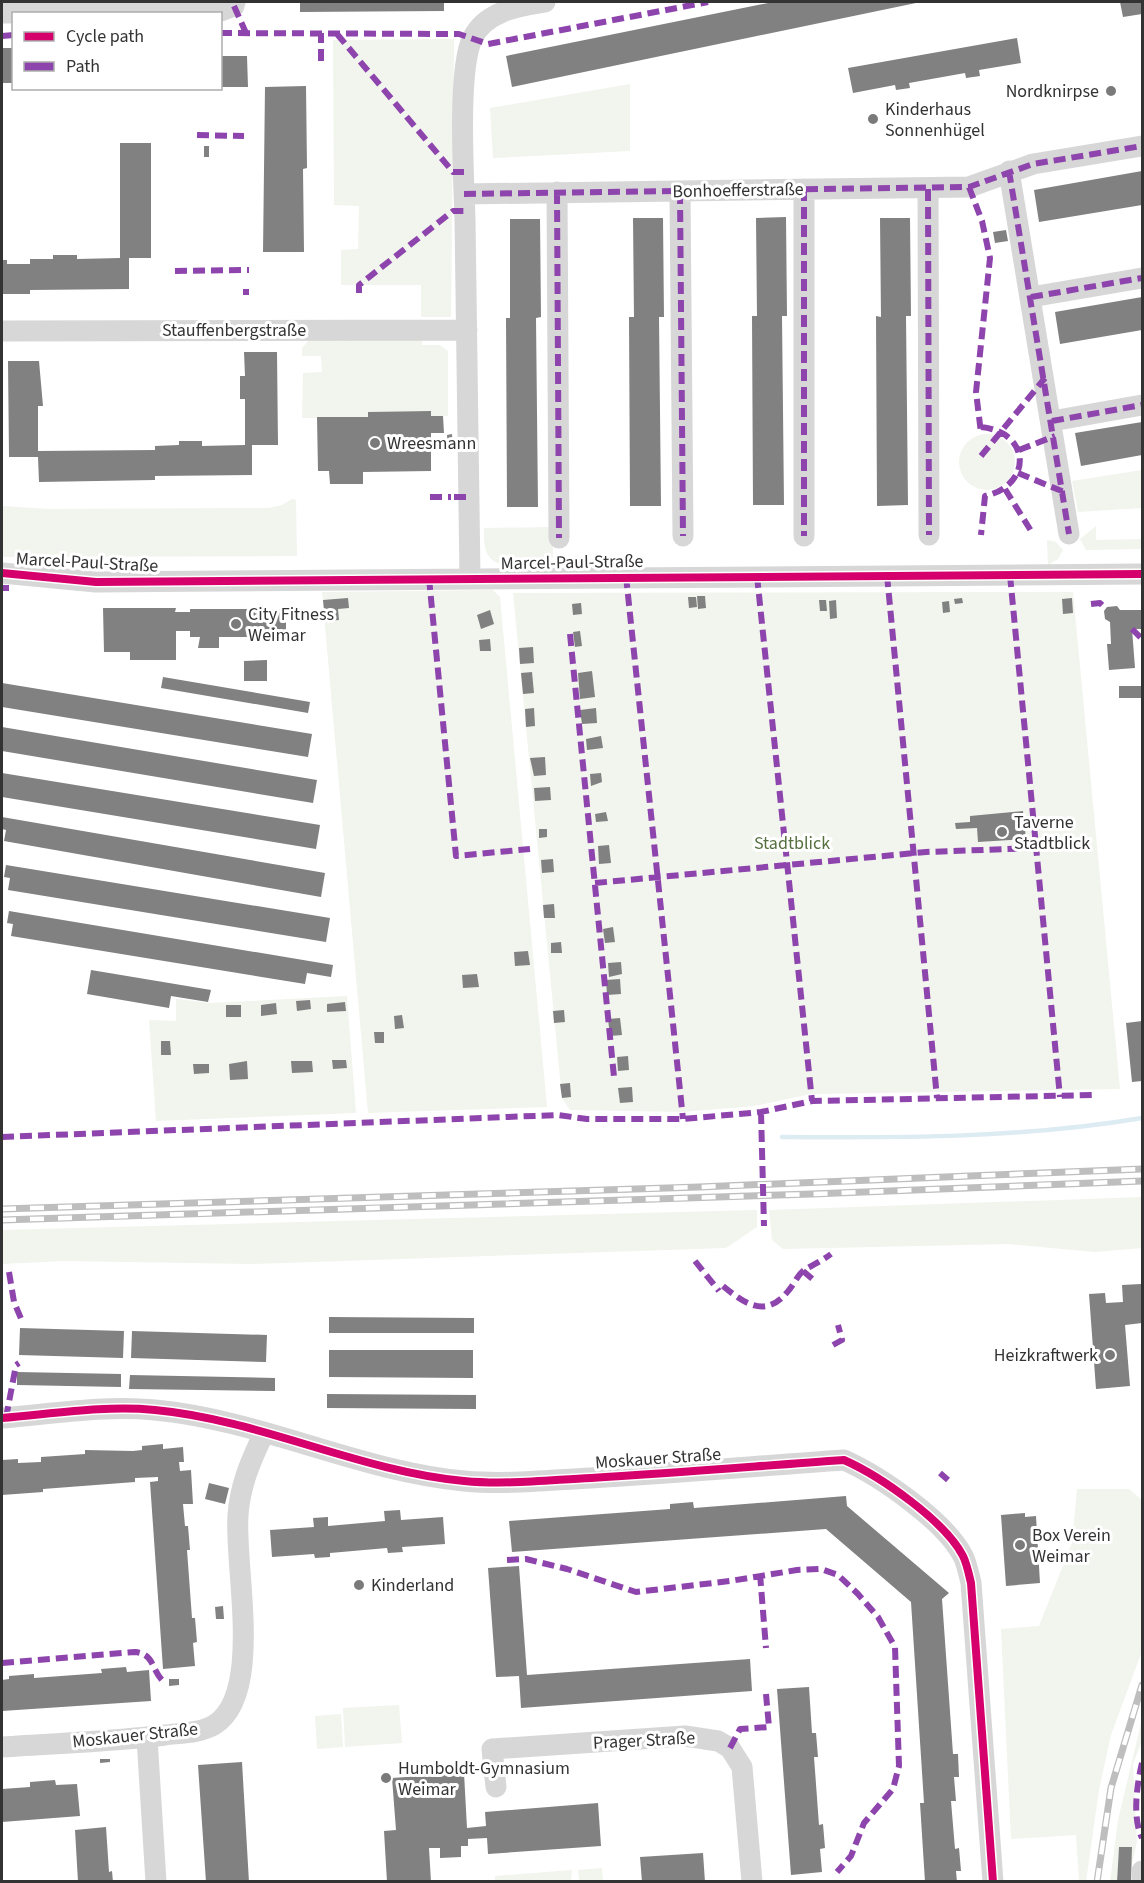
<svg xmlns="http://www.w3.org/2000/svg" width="1144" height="1883" font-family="'Source Sans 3',sans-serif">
<rect width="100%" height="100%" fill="#fff"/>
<path fill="#f1f5ed" d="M454 39 451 317H421V285H341V250L358 249 359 206 334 205 333 40Z
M630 84V151L493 158 490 108Z
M310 339 422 340V345H440L448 351V416H431V411L369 412 368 417 302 418 303 373 322 372 321 356H302V348Z
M959 462a28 28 0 1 1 56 0a28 28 0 1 1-56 0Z
M1142 470V508L1078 512 1072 481Z
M292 499 296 500 297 556 2 557V506L49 509 269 508 282 505Z
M1096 526V540L1142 539V549L1086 550 1080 539Z
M553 527V557L547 565C537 567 527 566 518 566 489 566 483 556 484 528Z
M1047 540 1056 542 1063 550 1058 559 1048 565Z
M493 590 500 597 547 1107 368 1113 322 592Z
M1073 592 1120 1089 811 1094 755 1106 682 1112 570 1110 562 1098 513 593Z
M347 996 356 1113 156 1121 149 1020 176 1021V999L211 1003Z
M1142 1197V1248L1095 1252 1008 1244 783 1249 772 1240 769 1210Z
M757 1210V1227L726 1248 251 1264 64 1261 2 1264V1230Z
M1077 1489H1129L1142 1500V1651L1111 1735 1099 1790 1086 1882 1079 1881 1076 1835 1011 1839 1001 1629 1039 1626 1072 1543Z
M399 1705 402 1743 345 1747 343 1708Z
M341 1714 343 1747 317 1749 315 1716Z
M1142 1719V1741L1133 1764 1137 1842 1131 1868 1132 1847H1119L1117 1881 1110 1882 1118 1820Z
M602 1868 603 1881H579L578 1870Z
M572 1870 571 1881H495V1876Z"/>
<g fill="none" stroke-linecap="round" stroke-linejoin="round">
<path stroke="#ddebf3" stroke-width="4.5" d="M782 1137C902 1138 1024 1138 1142 1118"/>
</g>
<path fill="#818181" d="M300 2H444V11L300 12Z
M773 2 916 3 512 87 506 56Z
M1120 2H1142V14L1123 17Z
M1017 38 1021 63 979 70 980 76 966 78 965 73 909 83 910 88 896 90 895 85 853 93 848 68Z
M2 48H14V83H2Z
M220 56H247L248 87H220Z
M306 86 307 168 303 169 304 252H263L265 87Z
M120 143H151V258H129V289L30 290V294H2V260H7V264H30V259H53V255H77V259L120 258Z
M204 146H209V157H204Z
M1142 171V205L1039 222 1034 190Z
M786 217 787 316H782L784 505H753L752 316H757L756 218Z
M633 218H663L664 317H659L661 506H630L629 317H634Z
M880 218H910L911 316H906L908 505 877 506 876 316 881 317Z
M510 219H540L541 317 536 318 538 507H507L506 318H510Z
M1006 230 1008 241 995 243 993 232Z
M1142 297V330L1060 344 1055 312Z
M244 352H277L278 445H252V475L155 476V480L39 482 38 457H9L8 361H39L43 406H38V451L155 450V446L179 445V441H202V446L245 445V399H240V376H245Z
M431 411V416H443L444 433H431V471L363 472V484H330L329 471H318L317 417H368V412Z
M1142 422V455L1081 466 1075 433Z
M452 434 453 447 448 448 447 435Z
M697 596H705L706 608 698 609Z
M688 597H696L697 607 689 608Z
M348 598 349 608 338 609 339 620 325 621 323 600Z
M962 598 963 603 955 604 954 599Z
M1072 598 1073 613 1063 614 1062 599Z
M819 600H826L827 611H820Z
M836 600 837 618 830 619 829 601Z
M949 601 950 612 943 613 942 602Z
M581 603 582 614 573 615 572 604Z
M1117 606 1120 610H1142V629H1132L1135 668 1109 670 1107 644H1111L1110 622 1105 619 1104 611 1107 607Z
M103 608H176L175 612H190V609H286V637H219V648H198L200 637H190V631H176V660H130V652H104Z
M490 610 494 624 481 629 477 615Z
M580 631 582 646 575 647 573 632Z
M490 639 491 651H480L479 640Z
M533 647 534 663 520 664 519 648Z
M267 660V681H244V661Z
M592 671 595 697 580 699 578 673Z
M532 672 534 693 523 694 521 673Z
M163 677 310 702 308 713 161 688Z
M2 683 312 734 308 757 2 707Z
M1119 686H1142V698H1119Z
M534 708 535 726 526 727 525 709Z
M596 708 597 723 582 724 580 710Z
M2 727 317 780 313 803 2 751Z
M601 736 603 748 587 750 586 739Z
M545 757 546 775 534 776 530 758Z
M2 773 320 825 316 849 2 797Z
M601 773 602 782 591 786 590 774Z
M550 787 551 800 535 801 534 788Z
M1023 811 1026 839 978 842 977 828 956 829 955 823 970 822V816Z
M606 812 608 821 596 822 595 814Z
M2 817 325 873 321 897 4 841 6 830 2 829Z
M539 829H547V837L539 838Z
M609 845 611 863 599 864 598 846Z
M553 859 554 872 542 873 541 860Z
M6 865 330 918 326 942 8 890 10 878 4 877Z
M554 904 555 918H544L543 905Z
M9 911 333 965 331 977 307 973 305 984 11 936 13 924 7 923Z
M613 927 615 942 605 943 603 929Z
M561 942 562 953H551V943Z
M528 951 530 965 515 966 514 952Z
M621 962 622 974 609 977 608 963Z
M91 970 211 990 208 1002 171 996 169 1008 87 994Z
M477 974 479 987 463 988 462 975Z
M620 979 621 994 607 995 606 980Z
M310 1000 311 1009 297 1011 296 1001Z
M345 1002 346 1011 327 1012V1004Z
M276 1003 277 1014 261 1016V1005Z
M226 1005H241V1017H226Z
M564 1010 565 1022 554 1023 553 1011Z
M402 1015 404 1028 395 1029 394 1016Z
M620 1018 622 1035 610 1036 608 1019Z
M1142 1021V1081L1132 1082 1126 1023Z
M374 1032H384V1043H375Z
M161 1041H170L171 1055H161Z
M628 1056 629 1070 618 1071 617 1057Z
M332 1060H346L347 1068 333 1069Z
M247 1061 248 1079 230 1080 229 1064Z
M291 1061H312L313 1072 292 1073Z
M193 1064H209V1073L194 1074Z
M570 1083 571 1097 562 1098 560 1084Z
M632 1087 633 1102 620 1103 618 1088Z
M1141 1284 1142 1323 1125 1325 1130 1386 1096 1389 1089 1294 1105 1293 1106 1303 1123 1302 1122 1285Z
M329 1317 474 1318V1333H329Z
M20 1328 124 1331 123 1358 19 1355Z
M132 1331 267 1335 266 1362 131 1358Z
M329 1350H473V1378L329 1377Z
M17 1372 121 1374V1387L17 1385Z
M130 1375 275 1378V1391L129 1389Z
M327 1394 476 1395V1409L327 1408Z
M163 1444V1449L183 1447 184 1462H179L180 1471 191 1470 193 1504H183L185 1526H188L190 1550H187L192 1618H195L197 1642 193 1643 195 1666 163 1669 150 1482 158 1481V1477L135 1478V1482L43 1489V1492L2 1495V1460L18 1459V1463L41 1462V1457L85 1454V1450L133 1451 142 1450V1446Z
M209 1483 229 1488 225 1504 205 1499Z
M846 1496 847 1506 949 1593 942 1599 953 1754H958L959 1777H954L956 1801H951L955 1849 959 1848 961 1871H956L957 1882H925L920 1803H924L911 1602 826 1529 512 1552 509 1521 670 1509V1504L693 1502 694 1508Z
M400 1510 401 1520 443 1517 445 1544 402 1547 403 1552 388 1553 387 1548 330 1553V1557L315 1558 314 1554 272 1557 270 1530 314 1527 313 1518 328 1517V1526L385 1521 384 1511Z
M1025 1513V1517L1036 1516 1040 1583 1006 1586 1001 1515Z
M519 1566 527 1675 750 1659 752 1691 521 1708 519 1676 496 1677 488 1568Z
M223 1606 224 1619H216L215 1607Z
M126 1667 127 1672 149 1670 151 1701 2 1711V1680L9 1679V1676L34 1674V1678L102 1673 101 1669Z
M169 1679H179V1685L169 1686Z
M809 1687 812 1733H816L818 1757H814L819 1825 823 1824 825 1848 820 1849 822 1872 791 1875 777 1689Z
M100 1759H110V1762L100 1763Z
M242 1762 249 1882H206L198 1765Z
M464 1773 467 1828 486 1826 485 1812 598 1803 601 1846 488 1854 487 1838 468 1839V1846H461V1857L440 1858V1848H429L431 1882H387L384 1831 396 1830 392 1778Z
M55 1780 56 1785 77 1784 80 1816 2 1822V1789L30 1787V1782Z
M106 1827 109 1872 112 1871 113 1882H78L75 1830Z
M1119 1847H1132L1131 1882H1117Z
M703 1853 705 1882H642L640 1857Z"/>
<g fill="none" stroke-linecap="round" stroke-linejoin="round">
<path stroke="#d7d7d7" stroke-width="21" d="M2 13 221 11 234 6 235 2
M1009 171 1069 534
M804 189V536
M928 189 929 535
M557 192 559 538
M680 192 683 536
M464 194 969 187 1033 164 1142 146
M1031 297 1142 278
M2 331 467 330
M1052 421 1142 405
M2 573 96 582 1142 574
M470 578C469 458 467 339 465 220 464 179 457 73 472 39 485 11 519 6 545 2
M2 1418C52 1414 104 1405 155 1410 261 1420 358 1471 464 1481 506 1485 549 1480 591 1478 675 1473 759 1466 844 1460 880 1476 945 1521 963 1556 967 1564 969 1575 971 1583L993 1882
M147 1738 156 1882
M2 1747C56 1743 111 1742 165 1735 181 1733 200 1733 214 1725 264 1695 234 1567 238 1515 240 1485 251 1460 264 1433
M496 1787 492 1749 685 1736 718 1741 730 1748 742 1767 752 1882
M1142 1882V1871"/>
<defs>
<path id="rail" d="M2 1209 699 1187 1142 1169
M2 1220 812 1194 1142 1181
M1097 1882 1111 1788 1142 1685"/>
</defs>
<use href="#rail" stroke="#bebebe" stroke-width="7"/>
<use href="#rail" stroke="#fff" stroke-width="4.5" stroke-dasharray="14" stroke-linecap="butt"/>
<path stroke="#8e44ad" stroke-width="6" stroke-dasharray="12 6" stroke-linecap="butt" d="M234 6 246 33
M220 33 459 34 488 44 708 2
M337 34 453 172H464
M2 36 14 35
M321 61V33
M197 135 244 136
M1009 171 1069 534
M969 187 982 221 990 258 976 392 981 433
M804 189V536
M928 189 929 535
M557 192 559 538
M680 192 683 536
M464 194 969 187 1033 164 1142 146
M175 271 249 270
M243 292H249
M359 293V285L453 211H464
M1031 297 1142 278
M1052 421 1142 405
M981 427C1031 432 1033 485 985 496L981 535
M1019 450 1055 436
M981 456 1045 378
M1018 473 1064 492
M1005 489 1033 534
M430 497H451
M454 497H469
M887 575 937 1098
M1010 575 1060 1097
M626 576 683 1119
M757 576 812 1101
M429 578 456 856 530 849
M2 588H9
M1091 604 1100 603 1106 609
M1132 629 1142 639
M570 634 614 1077
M595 883 926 852 1035 848
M761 1112 764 1226
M2 1137 558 1115 587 1119H683L761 1112 812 1101 1094 1095
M695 1261 719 1291
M803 1271 816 1282
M9 1272 14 1302 22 1321
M723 1286C747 1306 767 1318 789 1290 794 1284 798 1275 803 1271 812 1265 822 1261 831 1254
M833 1345 842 1340 838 1325
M6 1418 16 1365 19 1363
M940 1473 948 1480
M507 1560 526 1559 567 1569 636 1592 730 1581 797 1570 821 1569 838 1575 858 1594 878 1617 895 1647 899 1766 893 1789 864 1823 851 1856 837 1872
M760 1574 766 1648
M2 1663 135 1652C154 1654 151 1668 162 1680
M730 1748 740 1729 769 1727 766 1694
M1142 1763C1137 1784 1132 1818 1142 1838"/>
<defs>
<path id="cycleway" d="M2 573 96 582 1142 574
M2 1418C52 1414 104 1405 155 1410 261 1420 358 1471 464 1481 506 1485 549 1480 591 1478 675 1473 759 1466 844 1460 880 1476 945 1521 963 1556 967 1564 969 1575 971 1583L993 1882"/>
</defs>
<use href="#cycleway" stroke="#fff" stroke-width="11"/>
<use href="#cycleway" stroke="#d6006c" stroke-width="8"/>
</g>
<g fill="#7a7a7a" stroke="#fff" stroke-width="2">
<circle cx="1111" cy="91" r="6"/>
<circle cx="873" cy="119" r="6"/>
<circle cx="375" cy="443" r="6"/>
<circle cx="236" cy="624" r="6"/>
<circle cx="1002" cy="832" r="6"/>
<circle cx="1110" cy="1355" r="6"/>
<circle cx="1020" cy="1545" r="6"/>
<circle cx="359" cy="1585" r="6"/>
<circle cx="386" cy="1778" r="6"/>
</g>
<g text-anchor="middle" stroke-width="6" stroke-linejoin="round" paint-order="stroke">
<g font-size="18" fill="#333" stroke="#fff" text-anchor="start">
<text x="1099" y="97" text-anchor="end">Nordknirpse</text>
<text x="885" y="115">Kinderhaus<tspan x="885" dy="21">Sonnenhügel</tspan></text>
<text x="387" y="449">Wreesmann</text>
<text x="248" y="620">City Fitness<tspan x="248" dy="21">Weimar</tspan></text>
<text x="1014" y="828">Taverne<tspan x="1014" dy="21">Stadtblick</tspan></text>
<text x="1098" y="1361" text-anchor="end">Heizkraftwerk</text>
<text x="1032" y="1541">Box Verein<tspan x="1032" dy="21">Weimar</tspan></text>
<text x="371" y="1591">Kinderland</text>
<text x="398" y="1774">Humboldt-Gymnasium<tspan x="398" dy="21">Weimar</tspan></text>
</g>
<g font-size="18" fill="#333" stroke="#fff">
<text transform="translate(738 190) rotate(-1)" y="6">Bonhoefferstraße</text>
<text x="234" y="336">Stauffenbergstraße</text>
<text transform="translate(87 562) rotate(3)" y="6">Marcel-Paul-Straße</text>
<text transform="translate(572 562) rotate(-1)" y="6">Marcel-Paul-Straße</text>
<text transform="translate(658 1458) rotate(-4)" y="6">Moskauer Straße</text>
<text transform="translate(135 1735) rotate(-6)" y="6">Moskauer Straße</text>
<text transform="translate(644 1740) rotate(-3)" y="6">Prager Straße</text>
</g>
<g font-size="18" fill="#56703f" stroke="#fff">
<text x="792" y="849">Stadtblick</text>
</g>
</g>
<rect width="1144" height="1883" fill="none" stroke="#333333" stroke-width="6"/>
<rect x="12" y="12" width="210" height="78" fill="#ffffff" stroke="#adadad" stroke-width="1.5"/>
<rect x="24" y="32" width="30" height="9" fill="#d6006c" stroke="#adadad" stroke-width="1.5"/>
<text x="66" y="42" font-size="18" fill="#333333">Cycle path</text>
<rect x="24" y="62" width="30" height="9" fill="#8e44ad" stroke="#adadad" stroke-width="1.5"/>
<text x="66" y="72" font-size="18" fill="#333333">Path</text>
</svg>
